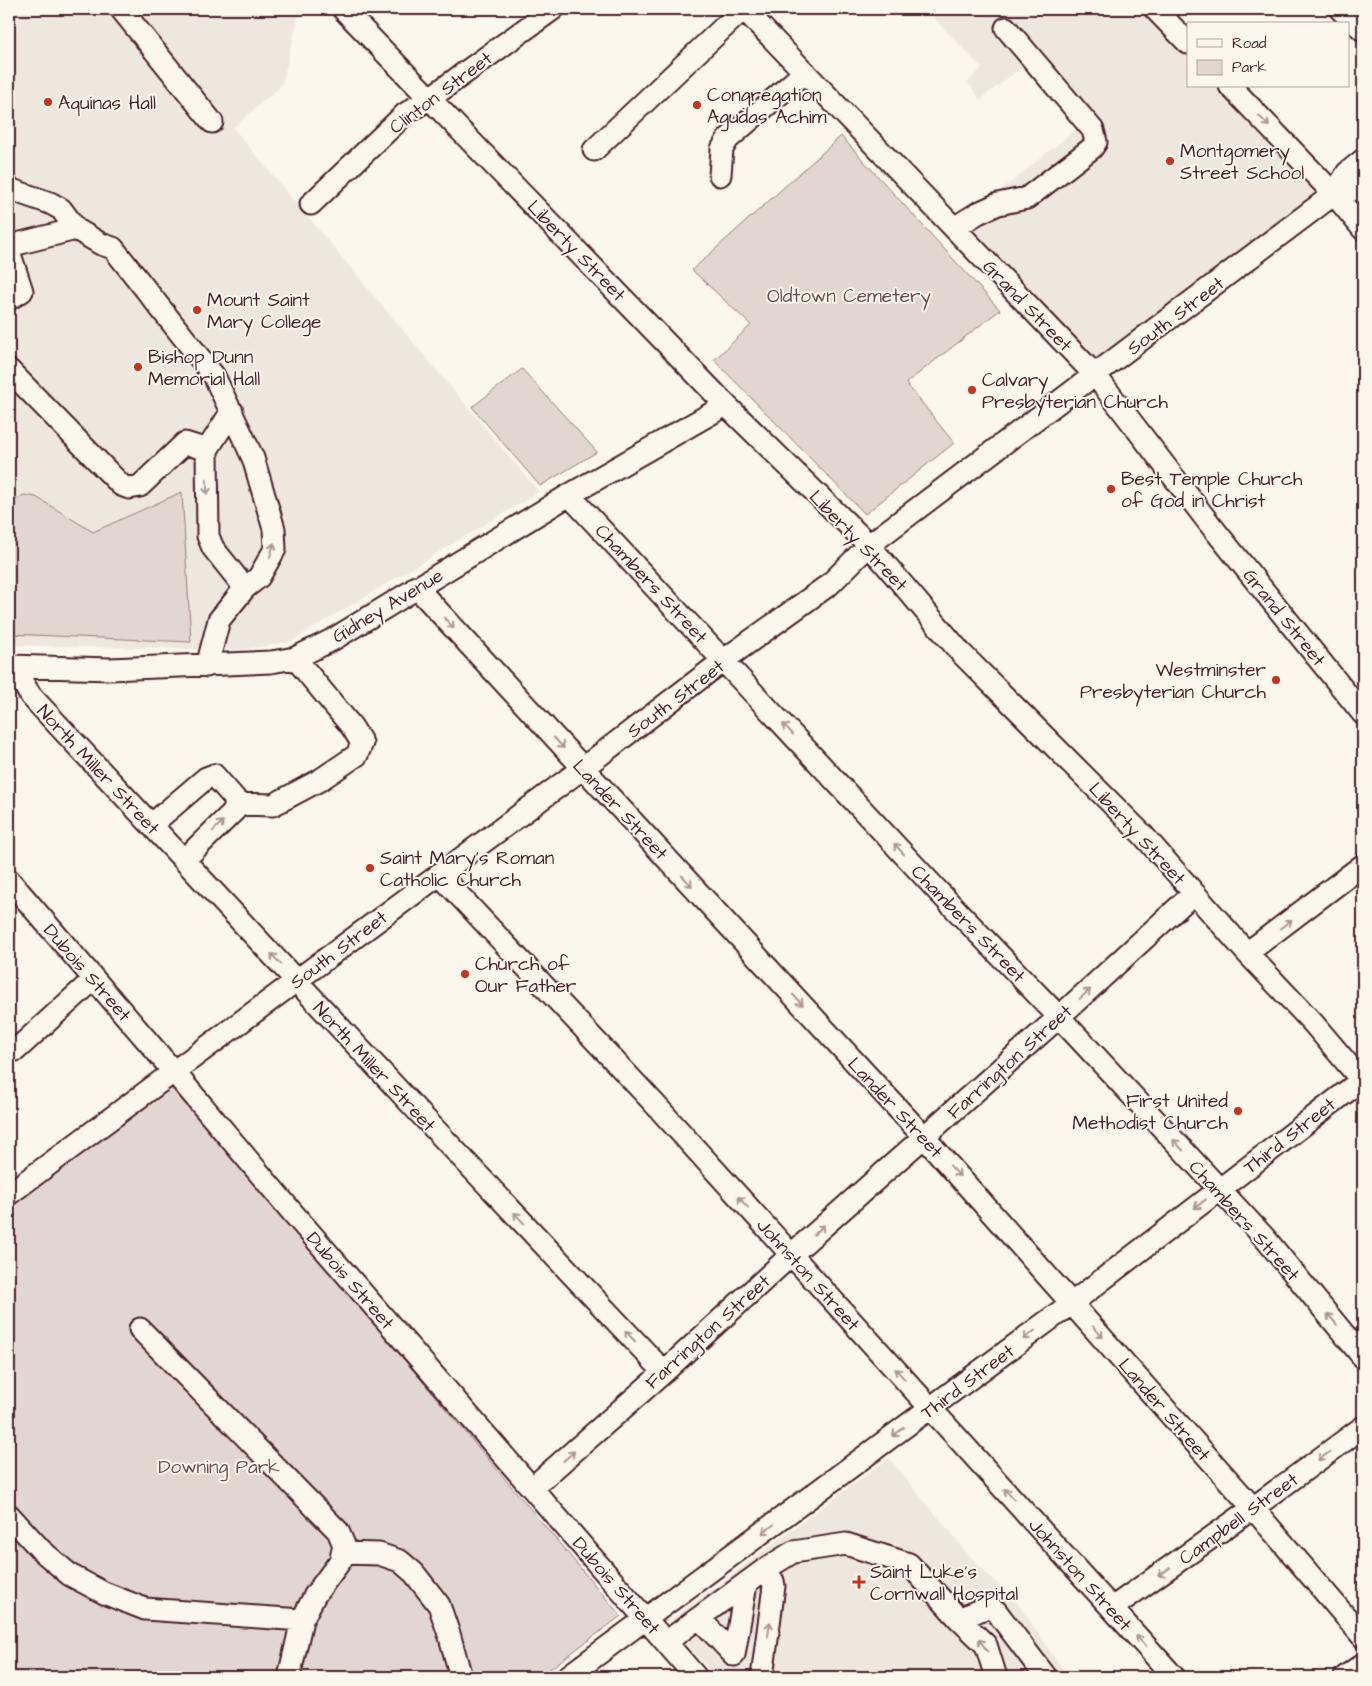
<svg xmlns="http://www.w3.org/2000/svg" width="1372" height="1686" font-family="'Architects Daughter',sans-serif">
<rect width="100%" height="100%" fill="#fbf7ec"/>
<filter id="ink" filterUnits="userSpaceOnUse"><feTurbulence type="fractalNoise" baseFrequency=".02" numOctaves="2"/><feDisplacementMap in="SourceGraphic" scale="10" xChannelSelector="R" yChannelSelector="G"/><feConvolveMatrix kernelMatrix="1 2 1 2 8 2 1 2 1" color-interpolation-filters="sRGB"/></filter>
<g filter="url(#ink)">
<path fill="#eee7de" d="M9 9H300L282 85 233 128 539 492 290 642 240 650 9 645Z
M925 9H1154L1188 44V86H1230L1334 194 1096 376 954 228 1079 127 1022 67 980 100 968 82 982 68Z
M889 1458 978 1566 1014 1598 1068 1677H715L668 1622Z"/>
<path fill="#e2d7d0" stroke="#967b7e" d="M841 136 1000 310 906 383 954 443 865 514 714 360 751 325 692 270Z
M522 369 597 452 540 486 472 407Z
M182 492 191 642 9 634V523L14 501 24 495 36 497 93 532Z
M174 1088 621 1616 539 1677H9V1207L166 1090Z"/>
<g fill="none" stroke-linecap="round" stroke-linejoin="round">
<defs>
<path id="minor" d="M121 9 212 122
M343 9 726 405 869 545 961 653 1143 835 1247 953 1313 1023 1363 1082
M744 9 1096 376 1209 523 1363 714
M1155 9 1188 43
M1340 9 1363 30
M1230 86 1334 194 1363 229
M594 150 743 9
M720 175 722 149 728 139 805 72
M9 189 50 203 61 209 76 229 101 244 113 248 214 376 253 458 274 529 275 549 259 577 245 588 219 620 207 666
M1334 194 1358 189 1363 185
M311 204 405 114 430 98 553 9
M954 228 978 213 998 204 1027 198 1092 148 1096 142 1093 130 1006 28
M9 246 76 229
M9 251 22 291 9 299
M9 370 121 485 129 488 140 486 185 443 207 450
M232 411 207 450 208 536 213 548 245 588
M569 495 937 890 1059 1017 1264 1237 1363 1357
M416 587 924 1137 1253 1508 1363 1637
M9 666 110 669 271 662 295 658 332 640 569 495 726 405
M12 666 31 696 413 1106 664 1372
M235 804 273 805 320 780 357 755 362 743 352 727 295 658
M151 825 206 778 214 775 236 800 235 810 184 860
M439 874 652 1101 1174 1677
M9 880 174 1072 292 1212 696 1677
M1247 953 1363 865
M16 1050 94 979
M9 1194 583 768 724 660 830 584 869 545 1334 194 1347 173 1363 160
M140 1329 338 1531 344 1545 342 1553
M532 1488 664 1372 791 1255 1059 1017 1194 893
M9 1515 41 1550 70 1575 104 1593 145 1609 302 1620
M1112 1608 1253 1508 1363 1427
M699 1618 734 1655 746 1584
M959 1619 986 1645 996 1677
M666 1642 764 1570 793 1552 846 1544 909 1564 959 1619 987 1607 996 1611 1046 1677
M289 1677 302 1620 315 1595 341 1560 342 1553 379 1554 400 1561 414 1573 439 1605 450 1637 461 1677
M567 1677 1072 1303 1363 1079
M762 1677 774 1586 773 1581 764 1570
M1345 1677 1363 1664"/>
</defs>
<use href="#minor" stroke="#4a1f2b" stroke-width="25"/>
<use href="#minor" stroke="#fbf7ec" stroke-width="21"/>
</g>
<defs><path id="oneway-shaft" d="M-6 0H5M1.5-3L5.5 0L1.5 3" fill="none" stroke-width="1.6" stroke-linecap="round" stroke-linejoin="round" transform="scale(1.25)"/></defs>
<g stroke="#ab9695">
<use href="#oneway-shaft" transform="translate(1264 121) rotate(46)"/>
<use href="#oneway-shaft" transform="translate(207 487) rotate(89)"/>
<use href="#oneway-shaft" transform="translate(272 550) rotate(-73)"/>
<use href="#oneway-shaft" transform="translate(449 623) rotate(47)"/>
<use href="#oneway-shaft" transform="translate(788 729) rotate(-133)"/>
<use href="#oneway-shaft" transform="translate(559 743) rotate(47)"/>
<use href="#oneway-shaft" transform="translate(218 826) rotate(-46)"/>
<use href="#oneway-shaft" transform="translate(899 849) rotate(-133)"/>
<use href="#oneway-shaft" transform="translate(687 881) rotate(47)"/>
<use href="#oneway-shaft" transform="translate(1286 924) rotate(-37)"/>
<use href="#oneway-shaft" transform="translate(276 959) rotate(-133)"/>
<use href="#oneway-shaft" transform="translate(1085 994) rotate(-42)"/>
<use href="#oneway-shaft" transform="translate(798 1000) rotate(47)"/>
<use href="#oneway-shaft" transform="translate(1178 1145) rotate(-133)"/>
<use href="#oneway-shaft" transform="translate(955 1171) rotate(48)"/>
<use href="#oneway-shaft" transform="translate(743 1202) rotate(-132)"/>
<use href="#oneway-shaft" transform="translate(1200 1204) rotate(142)"/>
<use href="#oneway-shaft" transform="translate(519 1218) rotate(-133)"/>
<use href="#oneway-shaft" transform="translate(819 1230) rotate(-42)"/>
<use href="#oneway-shaft" transform="translate(1332 1319) rotate(-130)"/>
<use href="#oneway-shaft" transform="translate(1098 1332) rotate(49)"/>
<use href="#oneway-shaft" transform="translate(1029 1335) rotate(143)"/>
<use href="#oneway-shaft" transform="translate(630 1336) rotate(-133)"/>
<use href="#oneway-shaft" transform="translate(900 1374) rotate(-132)"/>
<use href="#oneway-shaft" transform="translate(898 1432) rotate(143)"/>
<use href="#oneway-shaft" transform="translate(569 1456) rotate(-41)"/>
<use href="#oneway-shaft" transform="translate(1324 1456) rotate(144)"/>
<use href="#oneway-shaft" transform="translate(1009 1494) rotate(-132)"/>
<use href="#oneway-shaft" transform="translate(768 1529) rotate(143)"/>
<use href="#oneway-shaft" transform="translate(1164 1572) rotate(145)"/>
<use href="#oneway-shaft" transform="translate(769 1629) rotate(-82)"/>
<use href="#oneway-shaft" transform="translate(1141 1641) rotate(-132)"/>
<use href="#oneway-shaft" transform="translate(983 1645) rotate(-125)"/>
</g>
</g>
<g fill="#c8321e" stroke="#fbf7ec" stroke-width="2">
<circle cx="48" cy="102" r="5"/>
<circle cx="697" cy="105" r="5"/>
<circle cx="1170" cy="161" r="5"/>
<circle cx="197" cy="310" r="5"/>
<circle cx="138" cy="367" r="5"/>
<circle cx="972" cy="390" r="5"/>
<circle cx="1111" cy="489" r="5"/>
<circle cx="1276" cy="680" r="5"/>
<circle cx="370" cy="868" r="5"/>
<circle cx="465" cy="974" r="5"/>
<circle cx="1238" cy="1111" r="5"/>
<path d="M856.5 1574.5h5v5h5v5h-5v5h-5v-5h-5v-5h5z"/>
</g>
<g text-anchor="middle" stroke-width="4" stroke-linejoin="round" paint-order="stroke">
<g font-size="19" fill="#4a1f2b" stroke="#fbf7ec">
<text transform="translate(440 92) rotate(-37)" y="7">Clinton Street</text>
<text transform="translate(577 250) rotate(46)" y="7">Liberty Street</text>
<text transform="translate(1028 305) rotate(46)" y="7">Grand Street</text>
<text transform="translate(1175 315) rotate(-37)" y="7">South Street</text>
<text transform="translate(859 540) rotate(46)" y="7">Liberty Street</text>
<text transform="translate(652 583) rotate(47)" y="7">Chambers Street</text>
<text transform="translate(387 605) rotate(-31)" y="7">Gidney Avenue</text>
<text transform="translate(1285 617) rotate(51)" y="7">Grand Street</text>
<text transform="translate(675 698) rotate(-37)" y="7">South Street</text>
<text transform="translate(99 769) rotate(47)" y="7">North Miller Street</text>
<text transform="translate(621 809) rotate(47)" y="7">Lander Street</text>
<text transform="translate(1138 833) rotate(47)" y="7">Liberty Street</text>
<text transform="translate(969 923) rotate(46)" y="7">Chambers Street</text>
<text transform="translate(338 949) rotate(-37)" y="7">South Street</text>
<text transform="translate(88 972) rotate(49)" y="7">Dubois Street</text>
<text transform="translate(1009 1061) rotate(-42)" y="7">Farrington Street</text>
<text transform="translate(375 1066) rotate(47)" y="7">North Miller Street</text>
<text transform="translate(896 1107) rotate(47)" y="7">Lander Street</text>
<text transform="translate(1289 1135) rotate(-38)" y="7">Third Street</text>
<text transform="translate(1245 1220) rotate(48)" y="7">Chambers Street</text>
<text transform="translate(809 1274) rotate(48)" y="7">Johnston Street</text>
<text transform="translate(351 1280) rotate(49)" y="7">Dubois Street</text>
<text transform="translate(707 1331) rotate(-42)" y="7">Farrington Street</text>
<text transform="translate(967 1381) rotate(-37)" y="7">Third Street</text>
<text transform="translate(1165 1409) rotate(49)" y="7">Lander Street</text>
<text transform="translate(1238 1518) rotate(-36)" y="7">Campbell Street</text>
<text transform="translate(1081 1574) rotate(48)" y="7">Johnston Street</text>
<text transform="translate(617 1585) rotate(49)" y="7">Dubois Street</text>
</g>
<g font-size="19" fill="#4a1f2b" stroke="#fbf7ec" text-anchor="start">
<text x="707" y="101">Congregation<tspan x="707" dy="22">Agudas Achim</tspan></text>
<text x="58" y="109">Aquinas Hall</text>
<text x="1180" y="157">Montgomery<tspan x="1180" dy="22">Street School</tspan></text>
<text x="207" y="306">Mount Saint<tspan x="207" dy="22">Mary College</tspan></text>
<text x="148" y="363">Bishop Dunn<tspan x="148" dy="22">Memorial Hall</tspan></text>
<text x="982" y="386">Calvary<tspan x="982" dy="22">Presbyterian Church</tspan></text>
<text x="1121" y="485">Best Temple Church<tspan x="1121" dy="22">of God in Christ</tspan></text>
<text x="1266" y="676" text-anchor="end">Westminster<tspan x="1266" dy="22">Presbyterian Church</tspan></text>
<text x="380" y="864">Saint Mary's Roman<tspan x="380" dy="22">Catholic Church</tspan></text>
<text x="475" y="970">Church of<tspan x="475" dy="22">Our Father</tspan></text>
<text x="1228" y="1107" text-anchor="end">First United<tspan x="1228" dy="22">Methodist Church</tspan></text>
<text x="870" y="1578">Saint Luke's<tspan x="870" dy="22">Cornwall Hospital</tspan></text>
</g>
<g font-size="19" fill="#704d54" stroke="#fbf7ec">
<text x="849" y="302">Oldtown Cemetery</text>
<text x="219" y="1473">Downing Park</text>
</g>
</g>
<rect width="1372" height="1686" fill="none" stroke="#fbf7ec" stroke-width="30"/>
<rect x="15" y="15" width="1342" height="1656" fill="none" stroke="#4a1f2b" stroke-width="2" filter="url(#ink)"/>
<rect x="1187" y="22" width="162" height="65" fill="#fbf7ec" stroke="#b4a19f"/>
<rect x="1197" y="39" width="25" height="8" fill="#fbf7ec" stroke="#b4a19f"/>
<text x="1232" y="48" font-size="15" fill="#4a1f2b">Road</text>
<rect x="1197" y="60" width="25" height="15" fill="#e2d7d0" stroke="#b4a19f"/>
<text x="1232" y="72" font-size="15" fill="#4a1f2b">Park</text>
</svg>
